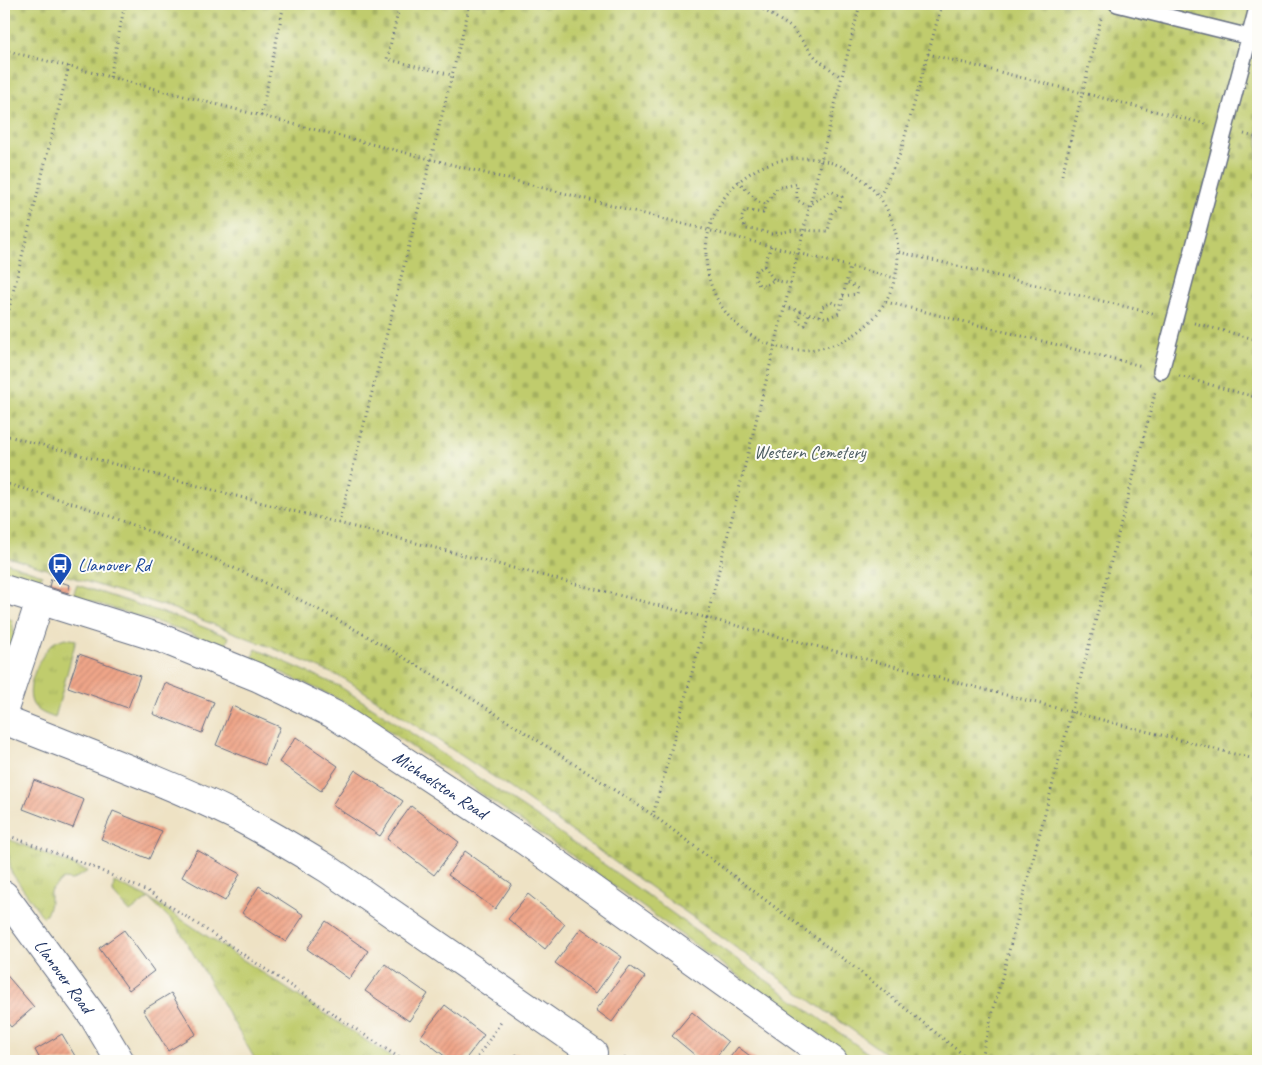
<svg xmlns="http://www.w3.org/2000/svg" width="1262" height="1065" font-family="Caveat,sans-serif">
<defs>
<pattern id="grass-tufts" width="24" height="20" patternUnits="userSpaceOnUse" patternTransform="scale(1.25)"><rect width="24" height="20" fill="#c0cc6d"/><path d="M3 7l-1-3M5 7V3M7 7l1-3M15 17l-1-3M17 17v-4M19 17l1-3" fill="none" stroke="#a4b061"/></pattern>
<pattern id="cemetery-stones" width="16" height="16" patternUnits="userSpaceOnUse" patternTransform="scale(1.25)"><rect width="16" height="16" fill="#c0cc6d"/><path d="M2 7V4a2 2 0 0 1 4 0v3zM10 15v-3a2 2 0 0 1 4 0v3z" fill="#a4b061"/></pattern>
<pattern id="building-hatch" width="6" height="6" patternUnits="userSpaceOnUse" patternTransform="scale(1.25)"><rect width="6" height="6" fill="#efa588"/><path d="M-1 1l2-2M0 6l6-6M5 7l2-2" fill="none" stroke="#cc8e78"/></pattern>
</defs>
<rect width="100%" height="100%" fill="#fdfcf7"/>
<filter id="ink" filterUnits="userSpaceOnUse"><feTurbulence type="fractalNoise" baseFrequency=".02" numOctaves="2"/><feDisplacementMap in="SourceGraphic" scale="10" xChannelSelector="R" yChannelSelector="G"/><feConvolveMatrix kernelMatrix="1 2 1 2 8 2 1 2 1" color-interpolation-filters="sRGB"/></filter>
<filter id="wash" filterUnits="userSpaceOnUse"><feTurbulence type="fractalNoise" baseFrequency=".0096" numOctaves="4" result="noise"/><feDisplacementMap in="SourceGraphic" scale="20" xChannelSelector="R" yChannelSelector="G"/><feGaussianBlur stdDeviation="1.12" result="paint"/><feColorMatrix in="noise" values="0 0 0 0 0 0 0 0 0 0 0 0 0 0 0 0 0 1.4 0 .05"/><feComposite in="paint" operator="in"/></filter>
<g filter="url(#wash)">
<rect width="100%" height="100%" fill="#eee2c4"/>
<path fill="url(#grass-tufts)" stroke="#6e7e66" d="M4 562 42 575 38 585 4 574Z
M77 585 182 619 229 637 225 648 179 629 73 596Z
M4 617 12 620C14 632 18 648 4 654Z
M65 638 76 640 55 718C47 715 40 713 34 706 23 691 39 657 51 645 55 641 60 640 65 638Z
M256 649 339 686 381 713 542 820 879 1061H856L564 850 375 722 345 702 252 659Z
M6 838 88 871 72 880 63 879 50 891C50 902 51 909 43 917L11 872Z
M114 882 149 898 397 1061H256L177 926 149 898 130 912 113 893Z"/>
<path fill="url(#cemetery-stones)" stroke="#6e7e66" d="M4 4H1258V1061H896L506 785 345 679 273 648 174 609 4 556Z"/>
<g id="blocks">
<path fill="url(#building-hatch)" d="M51 579 70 585 68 593 49 587Z
M79 654 140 676 128 708 68 687Z
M165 683 214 702 202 733 153 714Z
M232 706 280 727 265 765 216 745Z
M296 737 338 766 321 791 279 762Z
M355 770 403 801 380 836 332 805Z
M34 780 84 800 73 828 23 809Z
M411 806 459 842 434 875 387 839Z
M113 811 162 831 149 859 101 839Z
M197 850 240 874 225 901 182 877Z
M465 851 512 884 495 909 448 875Z
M259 886 304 915 286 942 242 913Z
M528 894 565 924 545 949 508 919Z
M326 921 368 951 349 979 307 949Z
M581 928 622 957 596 993 555 963Z
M124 930 154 971 129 990 99 948Z
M385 964 428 994 409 1021 365 991Z
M630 966 645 977 612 1022 596 1010Z
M4 972 34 1007 11 1027 4 1019Z
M171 993 196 1034 168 1051 143 1010Z
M445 1005 484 1035 464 1061H451L420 1037Z
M692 1012 728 1042 713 1061H702L672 1036Z
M62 1034 78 1061H41L35 1050Z
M738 1047 757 1061H727Z
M516 1054 527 1061H511Z"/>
</g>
</g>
<g filter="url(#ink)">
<use href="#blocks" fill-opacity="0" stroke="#656e82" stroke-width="1"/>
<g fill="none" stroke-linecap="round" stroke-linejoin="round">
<defs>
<path id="service" d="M1117 4 1258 39
M1161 371 1258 4"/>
<g id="minor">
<path d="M4 709 40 601"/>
<path d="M4 720C81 751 161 779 236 816 267 832 297 850 328 869L593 1053"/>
<path id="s1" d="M4 895 93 1016 120 1061"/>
</g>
<g id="tertiary">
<path id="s2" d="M4 589 163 639 257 677 333 714 527 842 833 1061"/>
</g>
</defs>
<use href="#service" stroke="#656e82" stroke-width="18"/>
<use href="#minor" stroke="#656e82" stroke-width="30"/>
<use href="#tertiary" stroke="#656e82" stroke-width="30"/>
<path stroke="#656e82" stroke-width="3" stroke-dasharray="1 4" stroke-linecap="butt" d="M400 4 387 59 452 75
M470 4 339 523 707 618 860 4
M755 4 792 28 816 58 841 77
M4 50 895 278
M928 54 1206 124
M110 77 125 4
M261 116 284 4
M1244 134 1258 138
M706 254a96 96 0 1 1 192 0a96 96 0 1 1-192 0Z
M1062 175 1101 18
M738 181 758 202 766 204 777 188 797 184V200L807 206 831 191 842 197 839 207 832 213 828 231 795 230 771 234 758 230 746 229 741 219 745 210 763 213 766 204
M880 196 900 154 942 4
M771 246 764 266 756 271 754 277 759 285 764 286 774 280 791 284
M899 252 1156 314
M764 266 774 280
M843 296 857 294 858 289 847 282
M886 302 1142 366
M785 307 827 318 839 313 850 267
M801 311 797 322 805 325 809 313
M820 316 822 307 831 302 840 306
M1194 323 1258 340
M4 329 69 66
M1179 376 1258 398
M4 435 339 523
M4 483C40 494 77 503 112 517 159 534 206 555 251 576 392 642 522 731 653 815
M4 834 88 865 149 892 404 1061
M624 1058 628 1061
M475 1061 501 1022
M971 1061 850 964 653 815 707 618 1258 760
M980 1061 1156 390"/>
<use href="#service" stroke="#fff" stroke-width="15"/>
<use href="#minor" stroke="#fff" stroke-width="28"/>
<use href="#tertiary" stroke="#fff" stroke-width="28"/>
</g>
</g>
<defs>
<symbol id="bus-pin" viewBox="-11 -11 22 30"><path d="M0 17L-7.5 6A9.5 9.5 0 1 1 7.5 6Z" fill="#1a4fb4" stroke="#fdfcf7"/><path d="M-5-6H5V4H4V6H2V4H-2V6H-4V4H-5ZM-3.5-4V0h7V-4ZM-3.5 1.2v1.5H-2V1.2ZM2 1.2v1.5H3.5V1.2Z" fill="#fff"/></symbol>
</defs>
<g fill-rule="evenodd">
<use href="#bus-pin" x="46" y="551" width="28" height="38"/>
</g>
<g text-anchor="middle" stroke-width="4" stroke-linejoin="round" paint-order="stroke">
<g font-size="18" fill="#4d5e62" stroke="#fdfcf7">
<text x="810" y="458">Western Cemetery</text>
</g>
<g font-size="18" fill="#164399" stroke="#fdfcf7" text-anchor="start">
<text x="78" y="571">Llanover Rd</text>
</g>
<g font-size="18" fill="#1b2f5e" stroke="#fdfcf7">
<text dy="6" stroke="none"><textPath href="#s2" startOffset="481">Michaelston Road</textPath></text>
<text dy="6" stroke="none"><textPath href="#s1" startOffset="101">Llanover Road</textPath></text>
</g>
</g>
<rect width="1262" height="1065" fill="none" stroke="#fdfcf7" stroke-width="20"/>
</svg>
